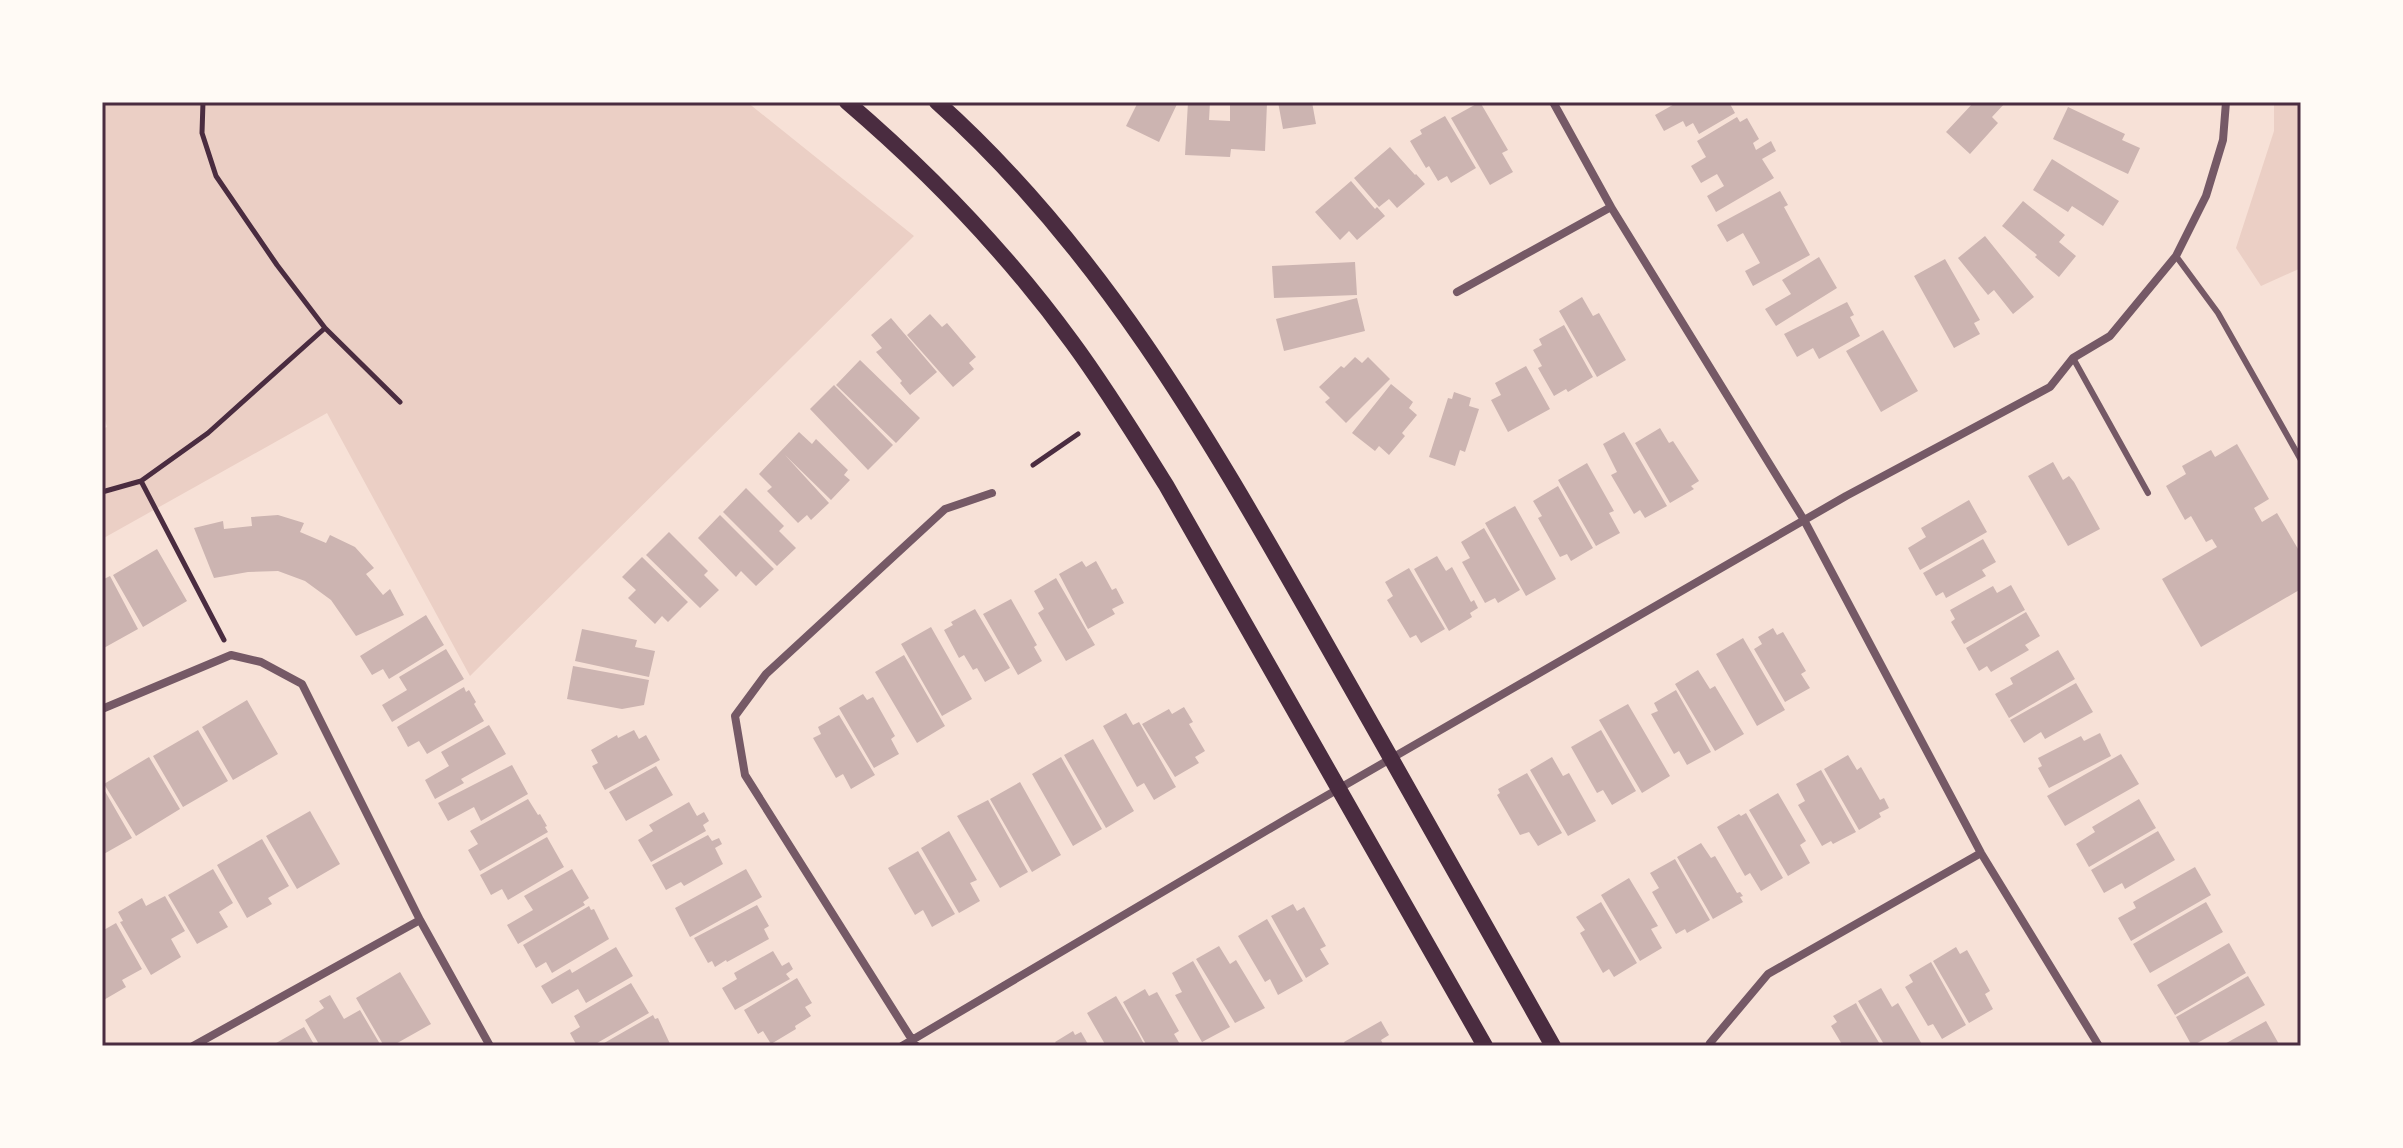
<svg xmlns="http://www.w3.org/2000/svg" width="2403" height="1148" font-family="Ubuntu,sans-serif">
<rect width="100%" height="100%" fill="#f7e1d7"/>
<path fill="#ebcfc5" d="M102 102H747L914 236 470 676 327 413 102 539V429L107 427 102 409Z
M2274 102H2301V268L2261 286 2236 248 2274 131Z"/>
<path fill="#ccb4b1" d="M1138 102H1178L1159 142 1126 126Z
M1188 102H1210L1209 120 1230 121V102L1267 103 1265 151 1231 149 1230 157 1185 155Z
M1278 102H1312L1316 124 1283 129Z
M1480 102 1508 150 1502 153 1513 172 1490 185 1451 118Z
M1678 102H1729L1735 113 1699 134 1693 123 1686 127 1683 121 1664 131 1655 115Z
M1974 102H2006L1992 117 1998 123 1970 154 1946 132Z
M2068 107 2125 134 2122 140 2140 148 2128 174 2053 139Z
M1445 116 1476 168 1451 183 1447 176 1438 181 1429 166 1426 168 1410 141 1422 134 1420 130Z
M1737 117 1740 122 1747 118 1759 139 1753 143 1756 150 1771 141 1776 151 1762 159 1774 178 1716 212 1707 196 1724 186 1717 174 1701 183 1691 166 1706 157 1697 141Z
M1390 147 1415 175 1416 174 1425 184 1397 208 1389 199 1379 207 1354 178Z
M2052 159 2119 201 2103 226 2072 206 2068 212 2033 190Z
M1351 181 1375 209 1377 207 1385 216 1357 240 1349 231 1340 240 1315 212Z
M1780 191 1788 205 1784 207 1810 255 1753 286 1745 271 1760 263 1743 233 1727 242 1717 225Z
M2023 201 2065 235 2059 242 2076 256 2059 277 2035 257 2037 255 2002 226Z
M1985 236 2034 297 2013 314 1994 290 1988 295 1958 258Z
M1819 257 1837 288 1776 326 1765 309 1791 294 1782 280Z
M1945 259 1980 320 1974 323 1980 334 1954 348 1914 276Z
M1355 262 1357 295 1274 298 1272 266Z
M1582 297 1593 316 1599 313 1626 360 1597 377 1559 311Z
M1357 298 1365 331 1284 351 1276 319Z
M1847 302 1854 315 1850 317 1860 336 1819 359 1813 348 1797 357 1784 334Z
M930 314 942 327 947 323 976 357 969 363 974 369 953 387 907 335Z
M891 318 937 372 910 395 900 383 902 381 876 352 882 348 871 335Z
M1564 325 1593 377 1568 392 1566 389 1554 396 1538 368 1542 366 1533 350 1542 345 1539 339Z
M1883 330 1918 391 1881 412 1846 351Z
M1355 357 1362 363 1368 357 1390 379 1346 423 1325 402 1330 398 1319 387 1341 366 1344 368Z
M860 360 920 418 896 443 836 385Z
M1526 366 1550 409 1508 432 1491 400 1501 395 1495 383Z
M1391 384 1413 402 1409 408 1417 415 1402 433 1405 436 1389 455 1379 446 1375 451 1352 433Z
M834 385 893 445 868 470 810 409Z
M1454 392 1471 398 1469 406 1479 409 1465 452 1460 450 1455 466 1429 457 1448 398 1452 399Z
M1660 428 1669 443 1673 441 1699 481 1691 486 1694 489 1670 503 1635 443Z
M799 432 812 444 816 439 848 470 844 475 850 480 831 500 785 455 829 503 811 520 807 515 798 523 767 491 772 487 759 474Z
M1624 432 1667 506 1645 518 1640 510 1634 514 1611 475 1617 472 1603 444Z
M2237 444 2269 499 2254 508 2262 522 2277 513 2301 554V589L2201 647 2162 579 2217 547 2212 539 2206 542 2191 516 2185 520 2166 486 2186 474 2182 466 2211 450 2215 457Z
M2053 462 2063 480 2069 476 2074 482 2100 529 2068 546 2028 476Z
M1587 463 1614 511 1609 513 1620 533 1596 546 1558 480Z
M1558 486 1593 548 1571 561 1567 554 1560 557 1538 518 1542 516 1533 501Z
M746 488 784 526 779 531 796 548 777 566 723 512Z
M1969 500 1987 532 1920 570 1908 548 1926 537 1921 528Z
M1515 506 1556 579 1526 596 1485 523Z
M278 515 304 523 300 532 326 543 330 535 355 547 374 568 366 574 383 595 390 589 404 615 356 636 331 600 305 581 278 571 248 572 214 578 194 528 223 521 224 529 252 526 251 517Z
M720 515 774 569 756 586 741 571 736 577 698 538Z
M1484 528 1520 590 1498 603 1495 598 1485 603 1462 562 1470 558 1461 542Z
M669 532 708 571 704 575 719 590 700 608 646 555Z
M1983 539 1996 562 1982 570 1986 576 1946 598 1943 592 1936 596 1923 573Z
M157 549 187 601 143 627 113 575Z
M1437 556 1446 571 1452 567 1471 602 1474 600 1478 608 1470 613 1472 617 1449 631 1414 569Z
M642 557 688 602 668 622 662 616 655 624 628 598 636 590 622 577Z
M1082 561 1086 567 1096 561 1112 590 1116 588 1124 603 1112 609 1115 614 1088 629 1059 574Z
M1409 568 1445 629 1421 643 1416 635 1410 638 1387 600 1393 596 1385 582Z
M110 576 138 629 102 649V580Z
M1056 578 1095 645 1066 661 1038 613 1044 609 1034 591Z
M2011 585 2025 610 1964 644 1951 622 1955 619 1950 610 1993 586 1997 593Z
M1011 599 1037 645 1034 647 1042 661 1018 675 983 614Z
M975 609 1010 668 985 682 977 668 973 670 964 655 959 658 944 630 953 625 951 622Z
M2026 612 2040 636 2025 645 2029 650 1991 672 1987 666 1979 671 1966 648Z
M426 615 444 645 389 679 383 669 372 675 360 656Z
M931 627 972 699 942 716 901 644Z
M1773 628 1777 635 1783 632 1806 671 1801 674 1810 688 1785 702 1754 649 1762 644 1758 637Z
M582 629 637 640 635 647 655 651 649 677 575 661Z
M1743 638 1785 710 1757 726 1716 654Z
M446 649 464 679 392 722 382 705 407 690 399 677Z
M2058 650 2075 679 2009 718 1995 694 2013 684 2010 678Z
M904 655 945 726 917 743 875 672Z
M573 666 649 680 644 705 622 709 567 699Z
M1698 670 1710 689 1715 686 1744 734 1715 751 1675 684Z
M2076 683 2093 712 2045 739 2041 732 2024 743 2010 720Z
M464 687 466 692 469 690 476 702 474 704 484 721 427 754 419 741 408 747 397 727Z
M1676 690 1711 752 1687 765 1679 751 1674 754 1651 714 1658 711 1654 703Z
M863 694 867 700 873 697 895 736 891 739 899 754 874 768 839 708Z
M247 700 278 754 233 780 202 727Z
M1628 704 1670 776 1642 793 1599 720Z
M1184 707 1193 722 1189 724 1205 751 1195 757 1199 763 1175 777 1142 724 1169 709 1172 714Z
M1126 713 1133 725 1139 722 1176 787 1154 800 1144 783 1137 787 1103 726Z
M839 715 875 775 851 789 843 774 836 778 813 738 821 734 818 727Z
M489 725 506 754 461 779 464 783 435 799 425 780 449 766 441 752Z
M198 730 228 781 183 807 153 756Z
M634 730 639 739 646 735 660 760 605 790 592 766 598 763 591 750 617 735 618 738Z
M1601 730 1636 791 1612 805 1603 790 1597 793 1571 747Z
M2100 733 2111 756 2049 788 2038 768 2042 766 2038 758 2081 736 2084 741Z
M1093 739 1134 811 1106 828 1064 755Z
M2121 754 2139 784 2065 826 2047 796Z
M1848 755 1857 770 1861 767 1880 800 1884 798 1889 808 1879 813 1881 817 1859 830 1824 769Z
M149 757 180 809 136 836 104 784Z
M1061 757 1102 829 1073 846 1032 774Z
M1552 757 1563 776 1569 773 1596 821 1568 836 1530 770Z
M512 765 528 794 481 821 474 807 448 821 438 803Z
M656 766 673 795 626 821 609 792Z
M1821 770 1856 832 1833 844 1831 841 1822 846 1798 805 1805 801 1796 784Z
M1527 773 1562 833 1538 846 1529 832 1520 835 1497 795 1500 793 1498 789Z
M1020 782 1061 855 1032 872 990 799Z
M102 786 132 838 102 855Z
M1778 793 1806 841 1800 845 1810 863 1788 876 1749 810Z
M528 799 538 815 540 814 547 826 545 827 548 832 480 871 468 850 478 844 470 831Z
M2139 799 2156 828 2089 867 2076 844 2095 832 2092 827Z
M988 800 1028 872 1000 888 957 816Z
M689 802 697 816 704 812 709 821 703 825 706 831 651 862 638 840 653 831 649 825Z
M310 811 340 864 297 889 266 836Z
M1746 813 1783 878 1761 891 1750 873 1745 876 1717 827 1739 814 1741 816Z
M949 831 977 880 970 883 980 901 959 913 921 848Z
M2158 831 2175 860 2125 889 2122 883 2104 893 2091 870Z
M708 835 712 841 719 838 722 844 715 848 723 864 684 886 681 882 666 890 652 865Z
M547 837 564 867 508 900 502 889 491 895 480 875Z
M262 839 289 886 268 898 272 904 247 918 217 865Z
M1701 843 1711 858 1715 856 1737 893 1740 892 1743 896 1740 897 1743 902 1713 919 1677 857Z
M918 851 955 914 932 927 923 910 915 915 888 868Z
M1675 859 1710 920 1687 933 1685 929 1676 934 1652 892 1659 888 1650 873Z
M2195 867 2211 895 2131 941 2118 918 2136 908 2133 902Z
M213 869 233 903 219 912 228 927 197 944 168 895Z
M572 869 589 898 583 902 585 905 518 944 507 925 533 910 524 896Z
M746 869 762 897 690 937 675 908Z
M1629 878 1658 926 1651 929 1662 948 1640 961 1601 895Z
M165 896 185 931 171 939 181 957 151 975 120 922 123 921 118 912 142 898 146 906Z
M1601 902 1637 963 1614 977 1609 969 1603 973 1580 933 1585 930 1576 917Z
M2206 902 2223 932 2150 973 2133 944Z
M1293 904 1297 911 1304 907 1326 946 1320 949 1329 964 1306 978 1271 916Z
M757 905 769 926 764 929 769 939 727 962 726 960 715 967 712 961 708 963 694 938Z
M589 906 591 910 594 909 609 939 552 973 546 962 536 968 523 945Z
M1267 919 1303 981 1278 995 1270 979 1265 982 1238 936Z
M116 923 142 969 122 980 126 987 102 1001V931Z
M2229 943 2246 973 2175 1015 2157 985Z
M1219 946 1230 964 1236 960 1265 1008 1235 1023 1196 959Z
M616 947 633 976 586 1003 578 989 552 1004 541 986 570 969 572 973Z
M1956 947 1960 954 1967 950 1990 991 1985 994 1993 1009 1969 1023 1933 961Z
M773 951 782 966 789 962 793 969 786 974 790 979 735 1010 722 988 737 979 734 973Z
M1193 961 1230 1027 1202 1042 1175 995 1182 992 1172 973Z
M1931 962 1966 1025 1942 1039 1933 1024 1928 1026 1905 987 1913 982 1909 975Z
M400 972 431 1024 392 1046H384L356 998Z
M2248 976 2265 1005 2192 1046 2176 1017Z
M797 978 812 1003 805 1007 811 1016 795 1026 796 1029 771 1044 763 1031 758 1034 744 1010Z
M631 983 649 1013 592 1046H577L570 1033 580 1027 574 1016Z
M1881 988 1892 1007 1898 1003 1923 1046H1885L1858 1001Z
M1145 989 1149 996 1157 992 1179 1031 1174 1034 1181 1046H1147L1123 1002Z
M330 995 344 1019 360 1010 380 1044 376 1046H320L305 1020 324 1008 319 1001Z
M1116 996 1138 1033 1145 1046H1106L1087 1013Z
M1856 1003 1859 1009 1881 1046H1843L1831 1026 1837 1022 1833 1016Z
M653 1015 655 1019 658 1018 671 1046H599Z
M1381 1021 1389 1035 1381 1040 1384 1046H1346L1344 1042Z
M2266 1021 2280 1046H2221Z
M304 1027 315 1046H271Z
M1073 1031 1075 1035 1081 1032 1089 1046H1058L1055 1042Z"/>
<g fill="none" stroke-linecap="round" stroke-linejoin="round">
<path stroke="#4a2c40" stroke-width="5" d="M203 102 202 133 216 176 277 265 325 328
M1033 465 1078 434
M141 481 208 433 325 328 400 402
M102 492 141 481 224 640"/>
<path stroke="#755966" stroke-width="6" d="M2301 241V259
M2176 256 2218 313 2301 460
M2073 358 2148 493"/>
<path stroke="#755966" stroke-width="8" d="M1553 102 1611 207 1804 520 1981 853 2099 1046
M1457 292 1611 207
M102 709 231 655 261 662 302 684 420 920 490 1046
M1710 1043 1768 974 1981 853
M193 1046 420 920
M902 1046 1288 818 1846 496 2050 387 2073 358 2110 336 2176 256 2206 196 2223 140 2226 102
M916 1046 745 775 735 716 766 674 945 509 992 493"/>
<path stroke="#4a2c40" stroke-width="16" d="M847 102C931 174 1007 253 1072 342 1106 388 1136 437 1166 485L1485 1046
M937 102C1100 248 1205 431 1312 619 1393 761 1473 904 1553 1046"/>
</g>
<rect width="2403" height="1148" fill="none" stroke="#fffaf5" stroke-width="208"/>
<rect x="104" y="104" width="2195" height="940" fill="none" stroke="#4a2c40" stroke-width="3"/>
</svg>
